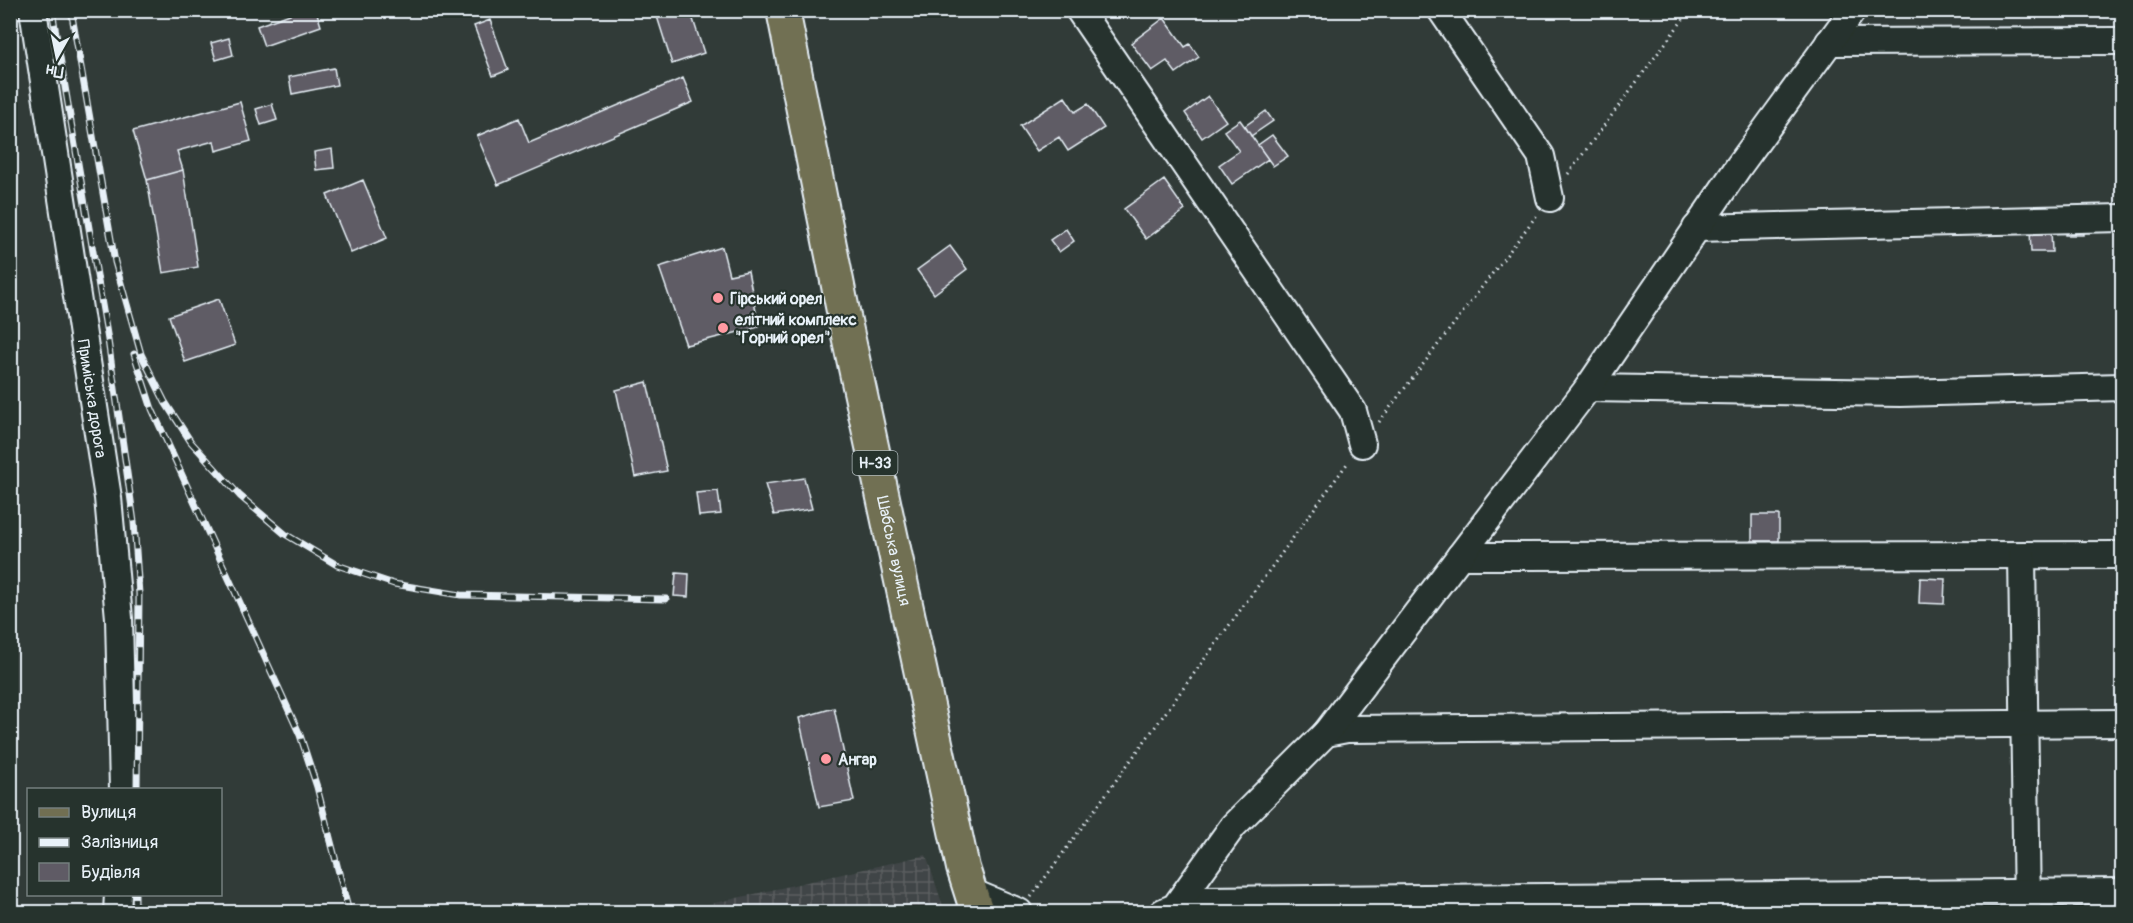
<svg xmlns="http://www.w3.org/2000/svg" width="2133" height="923" font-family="Pangolin,sans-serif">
<defs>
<pattern id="industrial-grid" width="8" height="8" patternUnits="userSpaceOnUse" patternTransform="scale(1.5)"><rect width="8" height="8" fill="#3f4546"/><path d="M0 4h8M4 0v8" fill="none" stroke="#5b6061"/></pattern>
</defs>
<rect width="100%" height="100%" fill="#313b38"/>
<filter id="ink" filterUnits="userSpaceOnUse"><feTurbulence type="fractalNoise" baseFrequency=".0167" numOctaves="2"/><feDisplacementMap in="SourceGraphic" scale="12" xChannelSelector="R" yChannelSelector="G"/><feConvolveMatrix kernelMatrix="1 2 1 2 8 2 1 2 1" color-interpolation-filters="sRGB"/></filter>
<g filter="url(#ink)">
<path fill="url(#industrial-grid)" d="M926 855 945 912H675Z"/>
<path fill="#5f5b65" stroke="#e8f1f8" stroke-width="1.5" d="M301 10H316L321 26 264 46 257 26Z
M655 10H690L704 53 672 64Z
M1164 18 1185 47 1190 44 1199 57 1176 73 1167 61 1152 71 1131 43Z
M490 20 508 70 493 76 474 26Z
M229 38 233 55 216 60 211 43Z
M334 68 337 85 292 94 289 77Z
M683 78 693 102 498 185 477 136 519 118 529 143Z
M1208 96 1226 121 1202 138 1185 113Z
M1065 97 1075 112 1088 104 1104 128 1068 151 1059 137 1037 151 1020 126Z
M240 102 251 141 216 151 214 141 177 151 183 170 147 180 133 131Z
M272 104 277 120 261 125 256 109Z
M1266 111 1273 121 1251 136 1245 126Z
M1240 120 1268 159 1232 184 1219 165 1239 151 1224 131Z
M1272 135 1288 156 1273 166 1258 145Z
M332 149 334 168 316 170 314 152Z
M183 170 198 267 163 273 147 180Z
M363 180 387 238 351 253 327 195Z
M1164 180 1185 210 1146 239 1124 209Z
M2065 223H2083V235H2065Z
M1066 229 1074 241 1059 252 1050 240Z
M2051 229 2052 252H2031L2030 230Z
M950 246 967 269 934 294 917 270Z
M722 247 729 275 748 271 759 327 686 345 659 267Z
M219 299 235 345 185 362 169 316Z
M647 382 667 471 635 477 616 390Z
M804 478 812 509 774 515 765 484Z
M718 491 721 514 699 516 696 493Z
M1752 515H1779V541H1752Z
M676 573 689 574 688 597 674 596Z
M1920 578 1945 579 1944 604 1919 603Z
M834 708 854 801 819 807 799 718Z"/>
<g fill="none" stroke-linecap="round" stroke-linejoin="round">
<defs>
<g id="minor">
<path id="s1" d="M33 10 108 498 119 618 123 790"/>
<path d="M1079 10 1353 411 1362 444"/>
<path d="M1441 10 1541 156 1550 198"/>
<path d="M1829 42 2122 41"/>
<path d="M1696 228 2122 218"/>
<path d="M1588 388 1900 393 2122 387"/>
<path d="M1460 556 2122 555"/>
<path d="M2022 556 2027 912"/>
<path d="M1326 733 1347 729 2122 723"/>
<path d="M971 892 1019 912"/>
<path d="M1175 907 1202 900 2122 892"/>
<path d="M117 912 118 894"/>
<path d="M1163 912 1175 907 1233 826 1326 733 1460 556 1588 388 1739 166 1853 10"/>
</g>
<g id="major">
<path id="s2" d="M783 10 846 326 963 868 977 912"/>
</g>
</defs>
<use href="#minor" stroke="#e8f1f8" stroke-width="30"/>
<use href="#major" stroke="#e8f1f8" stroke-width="36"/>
<path stroke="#e8f1f8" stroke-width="3" stroke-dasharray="1.5 4.5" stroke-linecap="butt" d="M1568 174 1690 10
M1379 422 1537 215
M1031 897 1349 461"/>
<use href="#minor" stroke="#26332d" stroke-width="26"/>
<use href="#major" stroke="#716f52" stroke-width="32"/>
<defs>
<path id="rail" d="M52 10 108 340 134 522 139 594 137 790
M71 10 115 262 141 354 165 402 191 442 240 496 285 534 337 565 394 584 461 595 666 599
M134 354 152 409 300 735 317 787 349 912
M135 912V894"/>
</defs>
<use href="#rail" stroke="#e8f1f8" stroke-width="7"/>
<use href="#rail" stroke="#26332d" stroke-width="4.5" stroke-dasharray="14" stroke-linecap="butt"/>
</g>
</g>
<g fill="#ff9aa2" stroke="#26332d" stroke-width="2">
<circle cx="718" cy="298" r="6"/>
<circle cx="723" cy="328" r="6"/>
<circle cx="826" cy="759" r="6"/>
</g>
<g text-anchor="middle" stroke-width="4.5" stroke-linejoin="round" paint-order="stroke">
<rect fill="#26332d" stroke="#aeb8bb" stroke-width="1.5" x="852.5" y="451" width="45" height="24" rx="4.5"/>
<g font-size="15" font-weight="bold" fill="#e8f1f8">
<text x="875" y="468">Н-33</text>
</g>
<g font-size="16" font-weight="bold" fill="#e8f1f8" stroke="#26332d" text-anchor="start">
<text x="730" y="304">Гірський орел</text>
<text x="735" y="325">елітний комплекс<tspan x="735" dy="18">"Горний орел"</tspan></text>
<text x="838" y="765">Ангар</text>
</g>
<g font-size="16" fill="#e8f1f8" stroke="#26332d">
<text dy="6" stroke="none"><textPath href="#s1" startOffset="393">Приміська дорога</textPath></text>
<text dy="6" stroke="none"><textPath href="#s2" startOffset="552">Шабська вулиця</textPath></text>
</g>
</g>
<rect width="2133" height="923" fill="none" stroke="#26332d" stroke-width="36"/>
<rect x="18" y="18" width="2097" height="887" fill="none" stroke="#e8f1f8" stroke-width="2" filter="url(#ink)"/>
<rect x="27" y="788" width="195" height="108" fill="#26332d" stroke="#747f7e" stroke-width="1.5"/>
<rect x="39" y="808" width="30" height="9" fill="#716f52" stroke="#747f7e" stroke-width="1.5"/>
<text x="81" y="818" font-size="18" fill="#e8f1f8">Вулиця</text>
<rect x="39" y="838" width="30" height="9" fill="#e8f1f8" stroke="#747f7e" stroke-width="1.5"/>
<text x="81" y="848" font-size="18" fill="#e8f1f8">Залізниця</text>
<rect x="39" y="863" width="30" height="18" fill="#5f5b65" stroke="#747f7e" stroke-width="1.5"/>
<text x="81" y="878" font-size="18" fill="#e8f1f8">Будівля</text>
<g transform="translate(57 57) rotate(189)" stroke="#26332d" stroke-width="4.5" paint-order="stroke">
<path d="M0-4.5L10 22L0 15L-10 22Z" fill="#e8f1f8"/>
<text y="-9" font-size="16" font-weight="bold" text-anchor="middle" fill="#e8f1f8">Пн</text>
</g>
</svg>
